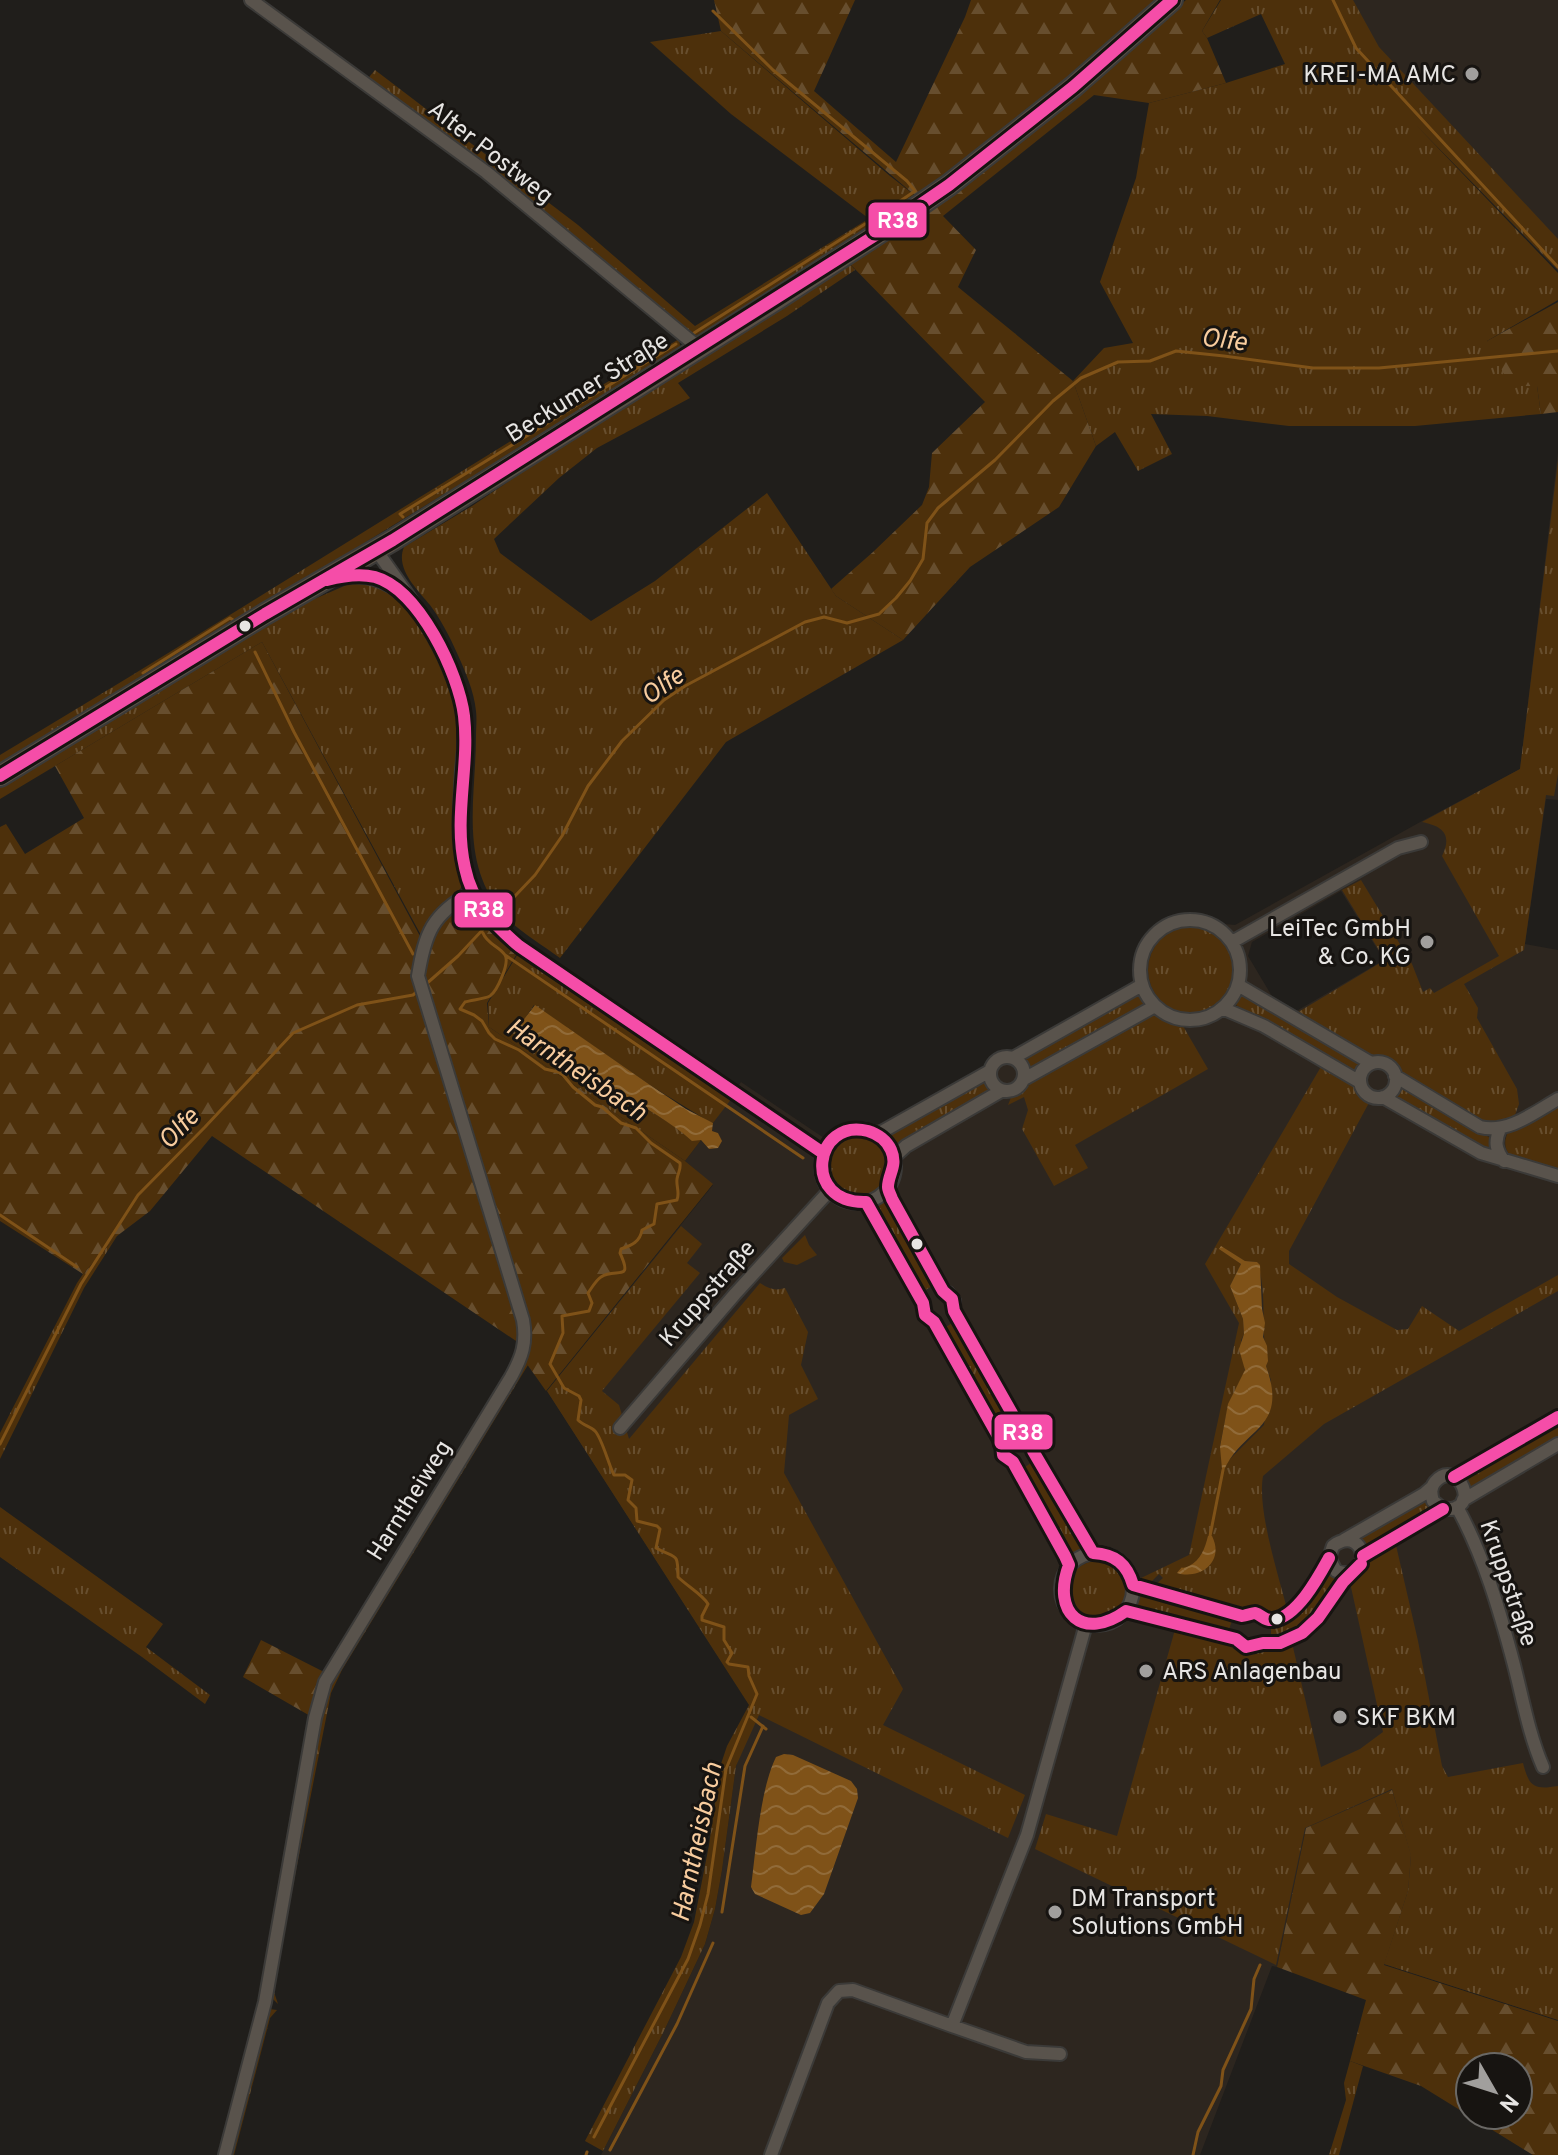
<svg xmlns="http://www.w3.org/2000/svg" width="1558" height="2155" font-family="Overpass,sans-serif">
<defs>
<pattern id="grass-tufts" width="24" height="20" patternUnits="userSpaceOnUse" patternTransform="scale(2)"><rect width="24" height="20" fill="#4d300b"/><path d="M3 7l-1-3M5 7V3M7 7l1-3M15 17l-1-3M17 17v-4M19 17l1-3" fill="none" stroke="#674e2e"/></pattern>
<pattern id="forest-firs" width="22" height="20" patternUnits="userSpaceOnUse" patternTransform="scale(2)"><rect width="22" height="20" fill="#4d300b"/><path d="M5 1l3.5 6h-7zM16 11l3.5 6h-7z" fill="#674e2e"/></pattern>
<pattern id="water-waves" width="16" height="10" patternUnits="userSpaceOnUse" patternTransform="scale(2)"><rect width="16" height="10" fill="#7f5218"/><path d="M0 5q4-4 8 0t8 0" fill="none" stroke="#916b39"/></pattern>
</defs>
<rect width="100%" height="100%" fill="#201e1b"/>
<path fill="#2d261f" fill-rule="evenodd" d="M1314 0H1558V271L1343 49Z
M1558 452V800L1546 799 1525 944 1558 950V2020L1384 1964 1408 1891 1306 1828 1277 1967 1272 1966 1200 2155H601L663 2033 705 1944 715 1909 722 1870 736 1766 754 1712 547 1391 713 1185 685 1161 701 1140 709 1149 721 1141 718 1133 712 1131 713 1123 741 1082 824 1138 839 1129 852 1124H878L890 1122 978 1072 996 1056 1015 1052 1127 988 1133 980 1140 947 1147 933 1159 923 1176 916 1194 913 1208 916 1224 924 1235 925 1422 821 1520 769ZM1341 891 1384 960 1293 1013 1276 1003 1248 956 1252 942Z"/>
<path fill="url(#grass-tufts)" fill-rule="evenodd" d="M1221 0H1353L1379 47 1558 239V270L1415 124 1558 273V300L1487 341 1537 386 1541 414 1415 426H1289L1207 416 1151 414 1172 454 1138 471 1115 432 1096 446 1073 381 1104 348 1133 343 1100 282 1136 178 1149 103 1226 83 1285 64 1261 14 1207 38 1202 31Z
M721 31 890 176 917 197 876 224 731 114 650 42Z
M375 70 578 225 695 326 865 221 868 226 866 231 702 336H693L365 82Z
M850 264 855 270 787 316 678 383 690 398 597 448 559 478 494 539 500 553 591 621 655 581 767 493 836 596 903 640 726 742 560 958C541 944 518 931 502 913 459 861 476 797 476 736 476 728 477 719 476 711 474 691 465 671 457 653 450 637 440 618 430 605 417 589 395 569 404 547L472 506 624 404Z
M679 339 680 346 676 352 0 766V755C228 619 451 475 679 339Z
M1558 461V774L1554 796 1546 795 1524 950 1464 984 1478 1008 1477 1018 1517 1089 1519 1104 1515 1115 1510 1120 1498 1124 1477 1121 1399 1075C1394 1063 1387 1059 1374 1060L1295 1014 1385 960 1342 890 1361 880 1412 964 1423 992 1430 988 1434 993 1499 956 1442 856C1453 834 1442 826 1422 822L1520 769Z
M371 582 388 587 417 620 449 679 457 714 454 825 462 880 461 888 422 937 262 642 0 799V788L264 626 294 608 351 583Z
M1148 970a43 43 0 1 1 86 0a43 43 0 1 1-86 0Z
M519 952 732 1098 713 1123 708 1121 653 1087 534 1005 519 1027C553 1048 585 1071 619 1092 644 1108 670 1121 692 1140H701L685 1161 489 1027 488 1003Z
M1141 991 1149 1003 1029 1072 1021 1060Z
M1243 992 1364 1064 1357 1076 1236 1005Z
M1149 1014H1155L1183 1026 1208 1069 1075 1145 1088 1168 1054 1186 1022 1129 1028 1110 1024 1097 1008 1105 1012 1095 1018 1092 1026 1083Z
M1322 1065 1359 1085 1366 1096 1371 1099 1289 1251V1264L1337 1297 1397 1330 1408 1329 1422 1306 1459 1331 1558 1275V1291L1324 1424 1263 1476C1257 1510 1278 1573 1287 1609L1272 1616 1245 1611 1155 1585 1163 1578 1159 1574 1146 1587 1139 1579 1189 1555 1239 1323 1205 1264ZM1221 1247 1245 1261 1257 1262C1265 1282 1263 1313 1264 1334 1264 1346 1270 1352 1266 1366L1271 1380 1264 1425 1229 1460 1220 1447C1226 1416 1227 1400 1245 1373L1241 1340 1244 1334 1243 1319 1230 1286 1241 1264 1224 1252Z
M985 1080 992 1092 896 1147 886 1136Z
M1401 1085 1492 1139 1491 1153 1393 1097Z
M1558 1104V1172C1537 1166 1494 1163 1508 1132Z
M829 1166a30 30 0 1 1 60 0a30 30 0 1 1-60 0Z
M886 1197 934 1285 922 1292 873 1205Z
M681 1226 702 1244 687 1263 700 1273 602 1391 619 1405 629 1439 760 1283C769 1289 775 1291 785 1288L808 1332 801 1365 818 1399 789 1415 784 1473 903 1689 883 1725 1025 1795 1008 1838 759 1715 736 1766 722 1870 715 1909 705 1944 663 2033 603 2151 585 2141 681 1957 694 1922 709 1845 720 1767 727 1746 749 1705 547 1391Z
M805 1235 809 1245 817 1255 797 1265 784 1262 782 1258Z
M117 1236 84 1288 0 1459V1433L77 1283 83 1274Z
M955 1321 1014 1425 1002 1433 943 1329Z
M524 1360 528 1365 342 1670 331 1693 290 1901 274 1992 278 2004 271 1997 327 1684Z
M1558 1423V1439L1470 1490 1462 1477Z
M1034 1461 1085 1550 1072 1558 1022 1469Z
M1426 1497 1433 1510 1365 1549 1356 1537Z
M0 1507 163 1624 146 1647 210 1695 205 1704 142 1657 0 1557Z
M1395 1541 1418 1641 1442 1766 1448 1777 1523 1763C1529 1787 1534 1790 1558 1786V2020L1384 1964 1408 1891 1411 1856 1392 1789 1305 1828 1276 1965 1035 1849 1046 1814 1117 1836 1176 1626 1233 1641 1292 1643 1321 1767 1360 1749 1383 1732 1349 1578 1367 1557Z
M1068 1590a29 29 0 1 1 58 0a29 29 0 1 1-58 0Z
M1328 1571 1340 1579 1321 1607 1293 1634 1271 1640V1626Z
M1138 1593 1233 1618 1228 1632 1134 1608 1137 1603Z
M297 1777 301 1780 263 2000 223 2155H219L255 2016Z
M269 2009 277 2010 270 2018 234 2155H228Z
M1350 2061 1363 2066 1339 2155H1329L1346 2100 1344 2083Z"/>
<path fill="url(#forest-firs)" fill-rule="evenodd" d="M714 0H855L814 91 896 162 965 17 971 0H1157L1066 82 945 179 917 197 721 31Z
M1186 0H1220L1202 31 1207 38 1226 83 1149 103 1094 95 943 216 976 250 958 287 1073 381 1096 446 1059 507 970 567 903 640 836 596 831 589 873 552 922 505 929 487 932 453 985 402 850 264 955 192 1083 90Z
M1558 302V412L1541 414 1537 386H1510L1487 341Z
M262 642 421 938 461 902 472 906 494 934 518 952 487 1003 489 1027 685 1161 713 1184 546 1391 524 1360 522 1345 212 1136 150 1211 117 1236 83 1274 0 1221V827L6 824 25 854 84 818 55 766Z
M261 1640 326 1673 312 1717 243 1677Z
M1392 1790 1411 1855 1408 1891 1384 1965 1558 2021V2155H1533L1421 2086 1350 2061 1366 2000 1277 1967 1306 1828ZM1470 2067H1518V2115H1470Z"/>
<path fill="url(#water-waves)" d="M535 1005 653 1087 686 1109 713 1123 712 1131 718 1133 722 1141 718 1148 709 1149 701 1140 692 1141C670 1121 644 1108 619 1092 585 1071 553 1048 518 1027Z
M1221 1246 1245 1261 1257 1262 1260 1265 1262 1309 1265 1323 1263 1337 1267 1346 1268 1361 1266 1366C1289 1430 1244 1426 1224 1470L1222 1469 1220 1447 1228 1404 1245 1370 1239 1349 1244 1334 1243 1319 1230 1286 1241 1264 1219 1249Z
M1208 1536H1212C1225 1562 1200 1580 1177 1573 1186 1563 1177 1571 1189 1566 1201 1560 1205 1548 1208 1536Z
M784 1754 793 1755 851 1781 857 1789 858 1798 824 1894 810 1913 801 1915 755 1894 751 1887C756 1849 760 1790 776 1757Z"/>
<g fill="none" stroke-linecap="round" stroke-linejoin="round">
<path stroke="#7f5218" stroke-width="3" d="M1333 0 1356 48 1558 267
M713 11 773 70 907 181 915 191 875 218
M694 333 865 224
M403 517 400 514 676 344
M255 652 294 732 413 954
M143 673 230 618 233 620
M494 918 535 875 562 836 588 786 622 741 664 700 685 686 805 622 824 617 847 623 879 614 896 598 910 581 923 559 927 523 938 508 995 460 1053 401 1081 378 1118 362 1150 361 1176 351 1224 356 1313 368H1379L1558 351
M483 933C487 944 499 946 505 955 510 963 497 991 490 996 484 999 472 1000 465 1002L460 1009 474 1015 482 1021 489 1033 495 1039 519 1050 545 1069 558 1072 563 1075 573 1087 595 1105 602 1107 621 1123 636 1128 651 1143 680 1163C681 1170 678 1172 677 1179 676 1187 680 1192 677 1200L657 1204 654 1224 642 1230C640 1242 632 1245 621 1249L620 1253C634 1283 615 1267 601 1277 596 1280 591 1289 588 1293L592 1303 589 1311 562 1316 563 1333 550 1364 564 1388 579 1396 581 1400 578 1420C583 1425 591 1427 595 1431 602 1438 609 1466 614 1475H625L632 1480 628 1500 636 1508 637 1521 657 1526 660 1529 656 1548C676 1559 678 1551 678 1577 687 1586 703 1595 708 1604L702 1616V1620L724 1627V1640L732 1653 727 1662 729 1664 748 1667 749 1676 757 1694 726 1769 708 1894 700 1925 688 1959 594 2137
M505 955 803 1158
M425 985 458 956 488 924
M0 1215 77 1267
M0 1444 81 1284 138 1195 205 1127 293 1033 357 1005 413 995 419 990
M1210 1536 1223 1470
M751 1717 766 1729
M722 1912 745 1766 763 1726
M610 2150 677 2024 713 1943
M586 2155 587 2152
M1193 2155 1198 2132 1221 2086 1223 2070 1251 2009 1254 1979 1260 1965"/>
<defs>
<path id="minor" d="M251 0 486 172 699 348
M376 550C411 599 450 650 463 710 467 728 464 751 462 770 459 823 455 879 492 922 500 931 510 938 519 946L823 1153
M337 578C365 573 379 578 402 593
M1140 970a50 50 0 1 1 100 0a50 50 0 1 1-100 0Z
M1232 942 1398 848 1421 842
M1238 985 1371 1063
M1222 1008 1264 1026 1360 1082
M990 1074a17 17 0 1 1 34 0a17 17 0 1 1-34 0Z
M1013 1058 1142 985
M1360 1080a18 18 0 1 1 36 0a18 18 0 1 1-36 0Z
M1395 1076 1480 1127C1508 1134 1535 1112 1558 1099
M1024 1079 1155 1006
M1383 1097 1481 1153 1558 1176
M821 1166a37 37 0 1 1 74 0a37 37 0 1 1-74 0Z
M1500 1129C1494 1142 1496 1150 1504 1161
M878 1134 990 1071
M894 1157 906 1146 1001 1091
M888 1187 892 1199 943 1291 948 1293 954 1301V1311L1022 1431 1033 1441V1451L1093 1553
M866 1202 923 1303 925 1315 934 1322 1002 1443 1003 1455 1013 1462 1069 1565
M620 1428 735 1294 830 1190
M1454 1477 1558 1417
M1463 1500 1558 1444
M1457 1507C1484 1556 1500 1612 1514 1665 1523 1700 1529 1735 1543 1767
M1344 1540 1424 1494 1432 1487
M1061 1589a36 36 0 1 1 72 0a36 36 0 1 1-72 0Z
M1363 1556 1443 1509C1484 1513 1458 1456 1435 1482 1430 1488 1431 1494 1433 1501L1443 1509
M1133 1585 1242 1616 1254 1613C1260 1616 1264 1621 1272 1620 1295 1618 1319 1577 1329 1558
M1126 1611 1236 1639C1248 1652 1250 1646 1263 1643 1272 1641 1279 1643 1288 1640 1318 1629 1327 1599 1347 1577 1351 1572 1356 1570 1361 1565 1366 1544 1350 1533 1333 1546L1329 1558 1336 1571 1349 1574
M952 2026 1026 2052 1060 2054
M225 2155 265 2002 315 1718 325 1682 511 1377C522 1357 527 1343 523 1320L418 976C425 933 432 914 472 892
M771 2155 828 2003 839 1991 853 1990 952 2026 1027 1835 1086 1624"/>
<path id="primary" d="M0 776 265 614 393 540 777 299 882 231 949 185 1073 87 1172 0"/>
</defs>
<use href="#minor" stroke="#3b3a38" stroke-width="16"/>
<use href="#primary" stroke="#3b3a38" stroke-width="24"/>
<use href="#minor" stroke="#59534c" stroke-width="12"/>
<use href="#primary" stroke="#5a5046" stroke-width="20"/>
<defs>
<path id="bus-1" d="M327 580C342 576 359 573 375 577 419 589 459 674 464 716 470 766 453 817 465 868 472 902 493 924 519 946L823 1153
M0 776 265 614 393 540 882 231 949 185 1073 87 1172 0
M1454 1477 1558 1417
M1363 1556 1443 1509
M1329 1558C1318 1578 1297 1617 1273 1620 1264 1621 1262 1615 1255 1613 1253 1613 1244 1616 1242 1616L1133 1585C1127 1564 1115 1554 1093 1553L1033 1451V1441L1022 1431 954 1311 952 1299 943 1291 892 1199C891 1195 888 1191 888 1187 888 1174 898 1166 891 1150 887 1141 878 1134 868 1131 814 1117 801 1204 866 1202L923 1303 925 1315 934 1322 1002 1443 1003 1455 1013 1462 1065 1556 1069 1565C1051 1613 1083 1642 1126 1611L1236 1639 1246 1647 1263 1643H1280L1302 1633 1318 1618 1343 1582 1361 1564"/>
</defs>
<use href="#bus-1" stroke="#171411" stroke-width="18"/>
<use href="#bus-1" stroke="#f54da8" stroke-width="12"/>
</g>
<g fill="#a19f9d" stroke="#171411" stroke-width="3">
<circle cx="1472" cy="74" r="8"/>
<circle cx="1427" cy="942" r="8"/>
<circle cx="1146" cy="1671" r="8"/>
<circle cx="1340" cy="1717" r="8"/>
<circle cx="1055" cy="1912" r="8"/>
</g>
<g fill="#e7e5e3" stroke="#171411" stroke-width="3">
<circle cx="245" cy="626" r="7"/>
<circle cx="917" cy="1244" r="7"/>
<circle cx="1277" cy="1619" r="7"/>
</g>
<g text-anchor="middle" stroke-width="6" stroke-linejoin="round" paint-order="stroke">
<g font-size="24" fill="#e7e5e3" stroke="#171411" text-anchor="start">
<text x="1456" y="82" text-anchor="end">KREI-MA AMC</text>
<text x="1411" y="936" text-anchor="end">LeiTec GmbH<tspan x="1411" dy="28">&amp; Co. KG</tspan></text>
<text x="1162" y="1679">ARS Anlagenbau</text>
<text x="1356" y="1725">SKF BKM</text>
<text x="1071" y="1906">DM Transport<tspan x="1071" dy="28">Solutions GmbH</tspan></text>
</g>
<g font-size="24" fill="#e7e5e3" stroke="#171411">
<text transform="translate(491 152) rotate(38)" y="8">Alter Postweg</text>
<text transform="translate(587 387) rotate(-32)" y="8">Beckumer Straße</text>
<text transform="translate(707 1293) rotate(-49)" y="8">Kruppstraße</text>
<text transform="translate(409 1500) rotate(-58)" y="8">Harntheiweg</text>
<text transform="translate(1509 1583) rotate(71)" y="8">Kruppstraße</text>
</g>
<g font-size="26" font-style="italic" fill="#f8cc9e" stroke="#171411">
<text transform="translate(1224 339) rotate(7)" y="9">Olfe</text>
<text transform="translate(662 685) rotate(-35)" y="9">Olfe</text>
<text transform="translate(577 1069) rotate(34)" y="9">Harntheisbach</text>
<text transform="translate(178 1128) rotate(-46)" y="9">Olfe</text>
<text transform="translate(696 1842) rotate(-78)" y="9">Harntheisbach</text>
</g>
</g>
<g stroke="#171411" stroke-width="3">
<rect x="867" y="201" width="61" height="38" rx="8" fill="#f54da8"/>
<rect x="453" y="891" width="61" height="38" rx="8" fill="#f54da8"/>
<rect x="993" y="1413" width="61" height="38" rx="8" fill="#f54da8"/>
</g>
<g font-size="22" text-anchor="middle" font-weight="bold" fill="#fff">
<text x="898" y="228">R38</text>
<text x="484" y="917">R38</text>
<text x="1023" y="1440">R38</text>
</g>
<g transform="translate(1494 2091) rotate(129)"><circle r="38" fill="#171411" stroke="#6a6865" stroke-width="2"/>
<path d="M0-6L14 30L0 20L-14 30Z" fill="#a19f9d"/>
<text y="-12" font-size="22" font-weight="bold" text-anchor="middle" fill="#e7e5e3">N</text>
</g>
</svg>
